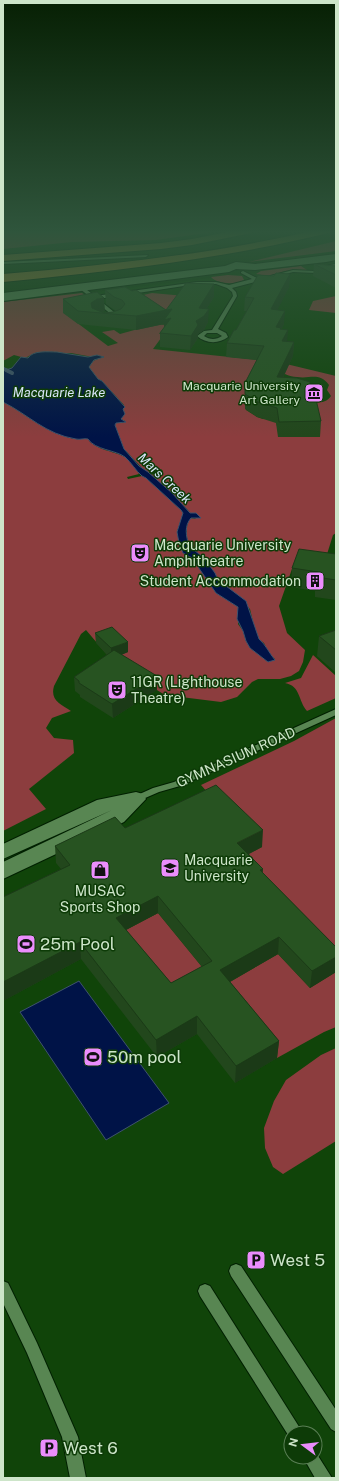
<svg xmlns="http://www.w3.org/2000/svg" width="339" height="1481" font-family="'Public Sans',sans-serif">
<rect width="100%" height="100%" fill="#0d3b07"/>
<path fill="#104409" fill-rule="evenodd" d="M336 263V1478H3V303ZM291 1433H315V1457H291Z"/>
<path fill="#8c3d3e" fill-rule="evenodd" d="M3 230H227L156 240 72 242 3 249Z
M336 241V251L249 262Z
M301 266 307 270 285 271 268 276 256 274 261 271Z
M228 275 242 276 244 280C236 285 217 284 211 277Z
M82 293 93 301 64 313 108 346 118 343 102 332 114 330 120 334 156 324 166 325 159 334H164L153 349 278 362 336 376V533L333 535 323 567 320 569 293 566 279 606 287 633 305 650 303 662 299 671 291 676 280 679H258L252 682 237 697 221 702 165 695 115 664 86 630 81 634 54 686C50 700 60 704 71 711L52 718 46 728 54 738 73 740 74 753 29 789 46 809 3 831V402C28 415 46 434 76 439 80 440 84 438 88 439 95 450 114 451 125 457 130 460 136 469 139 474L127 477 128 479 142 476 146 478 181 510 183 513 177 532 183 553 192 558 216 593 238 607V624L243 631 246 641 250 648 268 662 275 659 270 655 264 643 259 639 254 626 250 609 218 580C209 557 183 554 187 527 188 522 187 522 190 518L196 519 172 493 150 475 163 473V471L161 469 148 472 144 470 124 449 115 425 116 423H123L125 421 121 419 124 405 102 381 98 379 89 367 93 361 98 359 97 355 93 357 71 353H35L25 358 14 355 3 361V302ZM276 369C283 373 289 377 297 377 311 379 319 372 329 385L327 390 331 396C326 404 316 403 307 402L320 437H279L274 410 263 419 257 417 246 410 245 401Z
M152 293 185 296 181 316 135 299 139 296Z
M336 296V313L309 310 313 301Z
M313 655 336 676V698L307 711C298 701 301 686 285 683L301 678Z
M336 718V967L259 888 216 802 201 785 294 741Z
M158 913 212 979 171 1001 116 935Z
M278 954 310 988 336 972V1027L324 1032 277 1058 219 988Z
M336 1048V1141L283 1174 273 1167 265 1148 264 1128 274 1101 286 1080 321 1055Z"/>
<path fill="#001347" stroke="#3e526e" d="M57 352 88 357 97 355 104 357 94 360 89 367 98 379 102 381 125 407 123 409 125 414 121 419 126 422 116 423 115 425 124 449 139 466 148 472 172 493 190 513H196L201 518H191C184 526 186 536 189 546L204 558 215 573 218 580 246 601 259 639C266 645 269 653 275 660L268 662 250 648 246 641 243 631 237 619 238 607 216 593 192 558 183 553 179 543 177 532 183 513 181 510 146 478 142 476C136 471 131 462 125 457 116 450 95 450 88 439 84 438 80 440 76 439 45 434 29 415 3 402V371L12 368 21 357 28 358C33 350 48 352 57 352Z
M79 981 169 1103 106 1140 20 1012Z"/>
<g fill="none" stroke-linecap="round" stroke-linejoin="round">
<path stroke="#3e526e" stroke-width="3" d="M3 368 8 371"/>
<path stroke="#3e526e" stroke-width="4" d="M6 370 12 373"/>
<defs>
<path id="lane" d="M148 255 146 257 3 264V262Z
M336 264V266L321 268 319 267Z
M293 270 336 272V274L293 272 232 288 236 292 237 296 218 329 226 333 228 337C219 344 206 344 197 336L204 331 212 330 233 296 232 292 227 288 216 284H197L98 299 114 312 115 313 112 315 79 288 83 287 95 296 197 282H216L229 285 252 279 241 273V272L243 271 257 278H263ZM207 333H217L222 336C216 340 210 340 204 336Z
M336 709V715L180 786 159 792 136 802 133 801 131 799 133 797 153 788 174 782Z
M236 1264 241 1266 336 1410V1432L331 1429 231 1276 229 1271 231 1266Z
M3 1281 8 1283 37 1343 78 1437 86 1478H70L62 1437 27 1353 3 1303Z
M205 1284 210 1286 303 1433H291V1439L290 1438 200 1296 198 1291 200 1286Z
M315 1451 332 1478H315L303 1457H315Z"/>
<path id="street" d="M136 792 143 794 146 799 124 822 3 879V862L112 810 3 859V844L97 800Z"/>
<path id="secondary" d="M336 254V260L326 262 255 270 236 269 229 272 3 301V293L225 266 236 262 255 264Z"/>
<path id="highway" d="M237 230H256L251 233 192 245 161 249 3 261V255L161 243 192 239Z
M317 230H333L332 232C224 259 114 271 3 282V274C108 265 213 254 317 230Z"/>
</defs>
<use href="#lane" stroke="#002000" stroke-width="2"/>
<use href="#street" stroke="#002000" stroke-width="2"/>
<use href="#secondary" stroke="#002000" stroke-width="2"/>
<use href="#highway" stroke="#002000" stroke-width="2"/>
<use href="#lane" fill="#588652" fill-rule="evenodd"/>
<use href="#street" fill="#588652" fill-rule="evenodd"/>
<use href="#secondary" fill="#588652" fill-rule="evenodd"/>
<use href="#highway" fill="#9f7a30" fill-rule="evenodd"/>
</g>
<path fill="#22471c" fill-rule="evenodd" d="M314 264 336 266V288L313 276Z
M290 274 289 287 277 310 284 324 281 330 287 342H294L293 356 283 378 310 395 321 421 320 437H278L276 423 257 417 245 409V383L257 360 226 357 227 343 236 330 247 311H244L245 297Z
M105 290 132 291 166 310 214 297 207 308 208 322 204 330 198 334V338L190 350 160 347V333L164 328V324L136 330 78 324 63 313V299L105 311 102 312 104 313 113 312 116 311 106 304Z
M336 554V600L315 597V591L291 587 292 568Z
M336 621V673L317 656 319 636 335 630Z
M95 633 128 652 121 655 157 690 113 718 80 697V695L75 691 74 677 107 655 96 643Z
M125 828 262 847 249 854 263 873 336 947 310 988 278 954 230 982 279 1041 277 1058 235 1083 197 1034 157 1057 81 959 3 1001V897L61 869 56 863 55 846ZM158 913 202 967 171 983 126 930Z"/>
<path fill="#1b3a17" d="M290 274 289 287 271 323V309Z
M214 284V297L200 319 209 309 208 322 204 330 198 334V338L190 350 191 336 196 321 199 308Z
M104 298 105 311 98 313 92 312 91 303 97 299Z
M172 309V322L164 333V324L136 330V316Z
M285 311 284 324 281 330 276 327Z
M288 330 287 344 282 341Z
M294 342 293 356 276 392 277 377Z
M128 642V652L111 659V648Z
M157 676V690L113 718 112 704Z
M263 830 262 847 237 860V843Z
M263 869 262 886 260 870Z
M158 896V913L116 935V918Z
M279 937 278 954 219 988 220 970Z
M80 942 81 959 3 1001V982Z
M336 957V972L310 988 312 971Z
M197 1016V1034L157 1057 156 1040Z
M279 1041 277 1058 235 1083 236 1066Z"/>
<path fill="#275321" stroke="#1b3a17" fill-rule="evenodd" d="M314 264 336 266V275Z
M276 273 290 274 271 309 285 311 276 327 281 328 280 329 288 330 282 341 294 342 277 377 297 378 310 382V395H315L321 421 279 422 277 408 258 402 245 394V383L264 346 227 343 234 330H236L254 298 245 297 258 275 274 276Z
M186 283 214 284 199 308 209 309 204 316 196 321 198 325 191 336 160 333 171 318 164 320 172 309 136 316 78 311 63 299 97 292 104 298 97 299 91 303 92 308 104 313 113 312 121 309 125 304 122 300 114 297 105 290 125 287 132 291 136 290 166 310Z
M299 549 336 554V580L316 577 318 572 292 568Z
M112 627 128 642 111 648 95 633Z
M336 630V650L319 636Z
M114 650 157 676 112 704 79 683V681L74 677Z
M216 785 263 830 237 843 263 869 260 870 336 947V957L312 971 279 937 220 970 279 1041 236 1066 197 1016 156 1040 80 942 3 982V897L70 865 55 846 115 817 125 828ZM158 896 212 961 171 983 116 918Z"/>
<linearGradient id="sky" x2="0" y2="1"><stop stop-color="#072004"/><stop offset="0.53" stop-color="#2f553c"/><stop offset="1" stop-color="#2f553c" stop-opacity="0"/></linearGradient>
<rect width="339" height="437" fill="url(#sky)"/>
<defs>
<symbol id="museum-square" viewBox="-11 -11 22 22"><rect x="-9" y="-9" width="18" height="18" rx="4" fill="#eb8dfc" stroke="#0d3b07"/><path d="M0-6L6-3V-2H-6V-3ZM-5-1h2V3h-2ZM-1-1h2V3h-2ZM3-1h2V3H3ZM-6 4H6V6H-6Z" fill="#111"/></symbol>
<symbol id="theatre-square" viewBox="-11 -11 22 22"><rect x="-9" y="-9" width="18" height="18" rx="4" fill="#eb8dfc" stroke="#0d3b07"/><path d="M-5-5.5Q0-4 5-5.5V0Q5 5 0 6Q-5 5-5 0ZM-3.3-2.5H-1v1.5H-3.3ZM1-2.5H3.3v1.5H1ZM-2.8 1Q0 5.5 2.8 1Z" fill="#111"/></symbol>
<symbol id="building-square" viewBox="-11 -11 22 22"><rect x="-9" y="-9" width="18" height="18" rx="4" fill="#eb8dfc" stroke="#0d3b07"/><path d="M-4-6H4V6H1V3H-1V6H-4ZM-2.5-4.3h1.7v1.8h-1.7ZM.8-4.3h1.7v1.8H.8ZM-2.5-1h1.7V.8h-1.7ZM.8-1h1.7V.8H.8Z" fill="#111"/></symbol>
<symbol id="university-square" viewBox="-11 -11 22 22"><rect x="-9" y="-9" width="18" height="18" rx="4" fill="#eb8dfc" stroke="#0d3b07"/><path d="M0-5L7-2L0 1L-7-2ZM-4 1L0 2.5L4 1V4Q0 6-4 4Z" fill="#111"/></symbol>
<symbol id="shop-square" viewBox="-11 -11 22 22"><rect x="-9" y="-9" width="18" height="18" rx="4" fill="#eb8dfc" stroke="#0d3b07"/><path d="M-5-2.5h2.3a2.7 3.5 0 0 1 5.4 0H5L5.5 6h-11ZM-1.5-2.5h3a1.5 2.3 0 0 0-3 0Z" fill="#111"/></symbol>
<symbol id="stadium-square" viewBox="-11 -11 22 22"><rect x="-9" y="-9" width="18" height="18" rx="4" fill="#eb8dfc" stroke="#0d3b07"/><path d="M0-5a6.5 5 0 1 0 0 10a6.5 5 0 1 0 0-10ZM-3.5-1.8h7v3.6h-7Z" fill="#111"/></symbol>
<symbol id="parking-square" viewBox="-11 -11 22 22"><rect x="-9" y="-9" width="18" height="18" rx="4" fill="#eb8dfc" stroke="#0d3b07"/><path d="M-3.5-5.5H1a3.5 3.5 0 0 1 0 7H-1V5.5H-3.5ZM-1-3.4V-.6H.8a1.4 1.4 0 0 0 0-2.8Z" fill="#111"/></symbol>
</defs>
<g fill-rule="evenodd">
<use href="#museum-square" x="303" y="382" width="22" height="22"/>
<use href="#theatre-square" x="129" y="542" width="22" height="22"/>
<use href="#building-square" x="304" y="570" width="22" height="22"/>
<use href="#theatre-square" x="106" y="679" width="22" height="22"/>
<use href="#university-square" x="159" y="857" width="22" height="22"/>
<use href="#shop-square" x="89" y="859" width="22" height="22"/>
<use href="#stadium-square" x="15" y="933" width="22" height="22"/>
<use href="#stadium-square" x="82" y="1046" width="22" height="22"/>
<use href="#parking-square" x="245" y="1249" width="22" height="22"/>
<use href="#parking-square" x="38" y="1437" width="22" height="22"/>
</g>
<g text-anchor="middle" stroke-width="3" stroke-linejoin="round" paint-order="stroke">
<g font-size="12" fill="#cde5c9" stroke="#0d3b07" text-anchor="end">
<text x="300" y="390">Macquarie University<tspan x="300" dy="14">Art Gallery</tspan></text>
</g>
<g font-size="13" font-style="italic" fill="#d9e5fa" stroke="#0d3b07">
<text x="59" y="397">Macquarie Lake</text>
<text transform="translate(165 478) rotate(43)" y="5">Mars Creek</text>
</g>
<g font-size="14" fill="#cde5c9" stroke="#0d3b07" text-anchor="start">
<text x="154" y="550">Macquarie University<tspan x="154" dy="16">Amphitheatre</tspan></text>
<text x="301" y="586" text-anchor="end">Student Accommodation</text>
<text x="131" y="687">11GR (Lighthouse<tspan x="131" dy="16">Theatre)</tspan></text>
<text x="184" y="865">Macquarie<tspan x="184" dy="16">University</tspan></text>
<text x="100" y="896" text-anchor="middle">MUSAC<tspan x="100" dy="16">Sports Shop</tspan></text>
</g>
<g font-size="14" fill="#cde5c9" stroke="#0d3b07">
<text transform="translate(236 757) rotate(-24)" y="5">GYMNASIUM ROAD</text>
</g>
<g font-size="17" fill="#cde5c9" stroke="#0d3b07" text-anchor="start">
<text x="40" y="950">25m Pool</text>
<text x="107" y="1063">50m pool</text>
<text x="270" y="1266">West 5</text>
<text x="63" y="1454">West 6</text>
</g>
</g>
<rect width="339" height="1481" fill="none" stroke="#cde5c9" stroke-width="8"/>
<g transform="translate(303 1445) rotate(285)"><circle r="19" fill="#0d3b07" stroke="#5a7f55"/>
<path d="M0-3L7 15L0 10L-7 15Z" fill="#eb8dfc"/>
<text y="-6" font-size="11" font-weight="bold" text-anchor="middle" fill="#cde5c9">N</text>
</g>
</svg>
